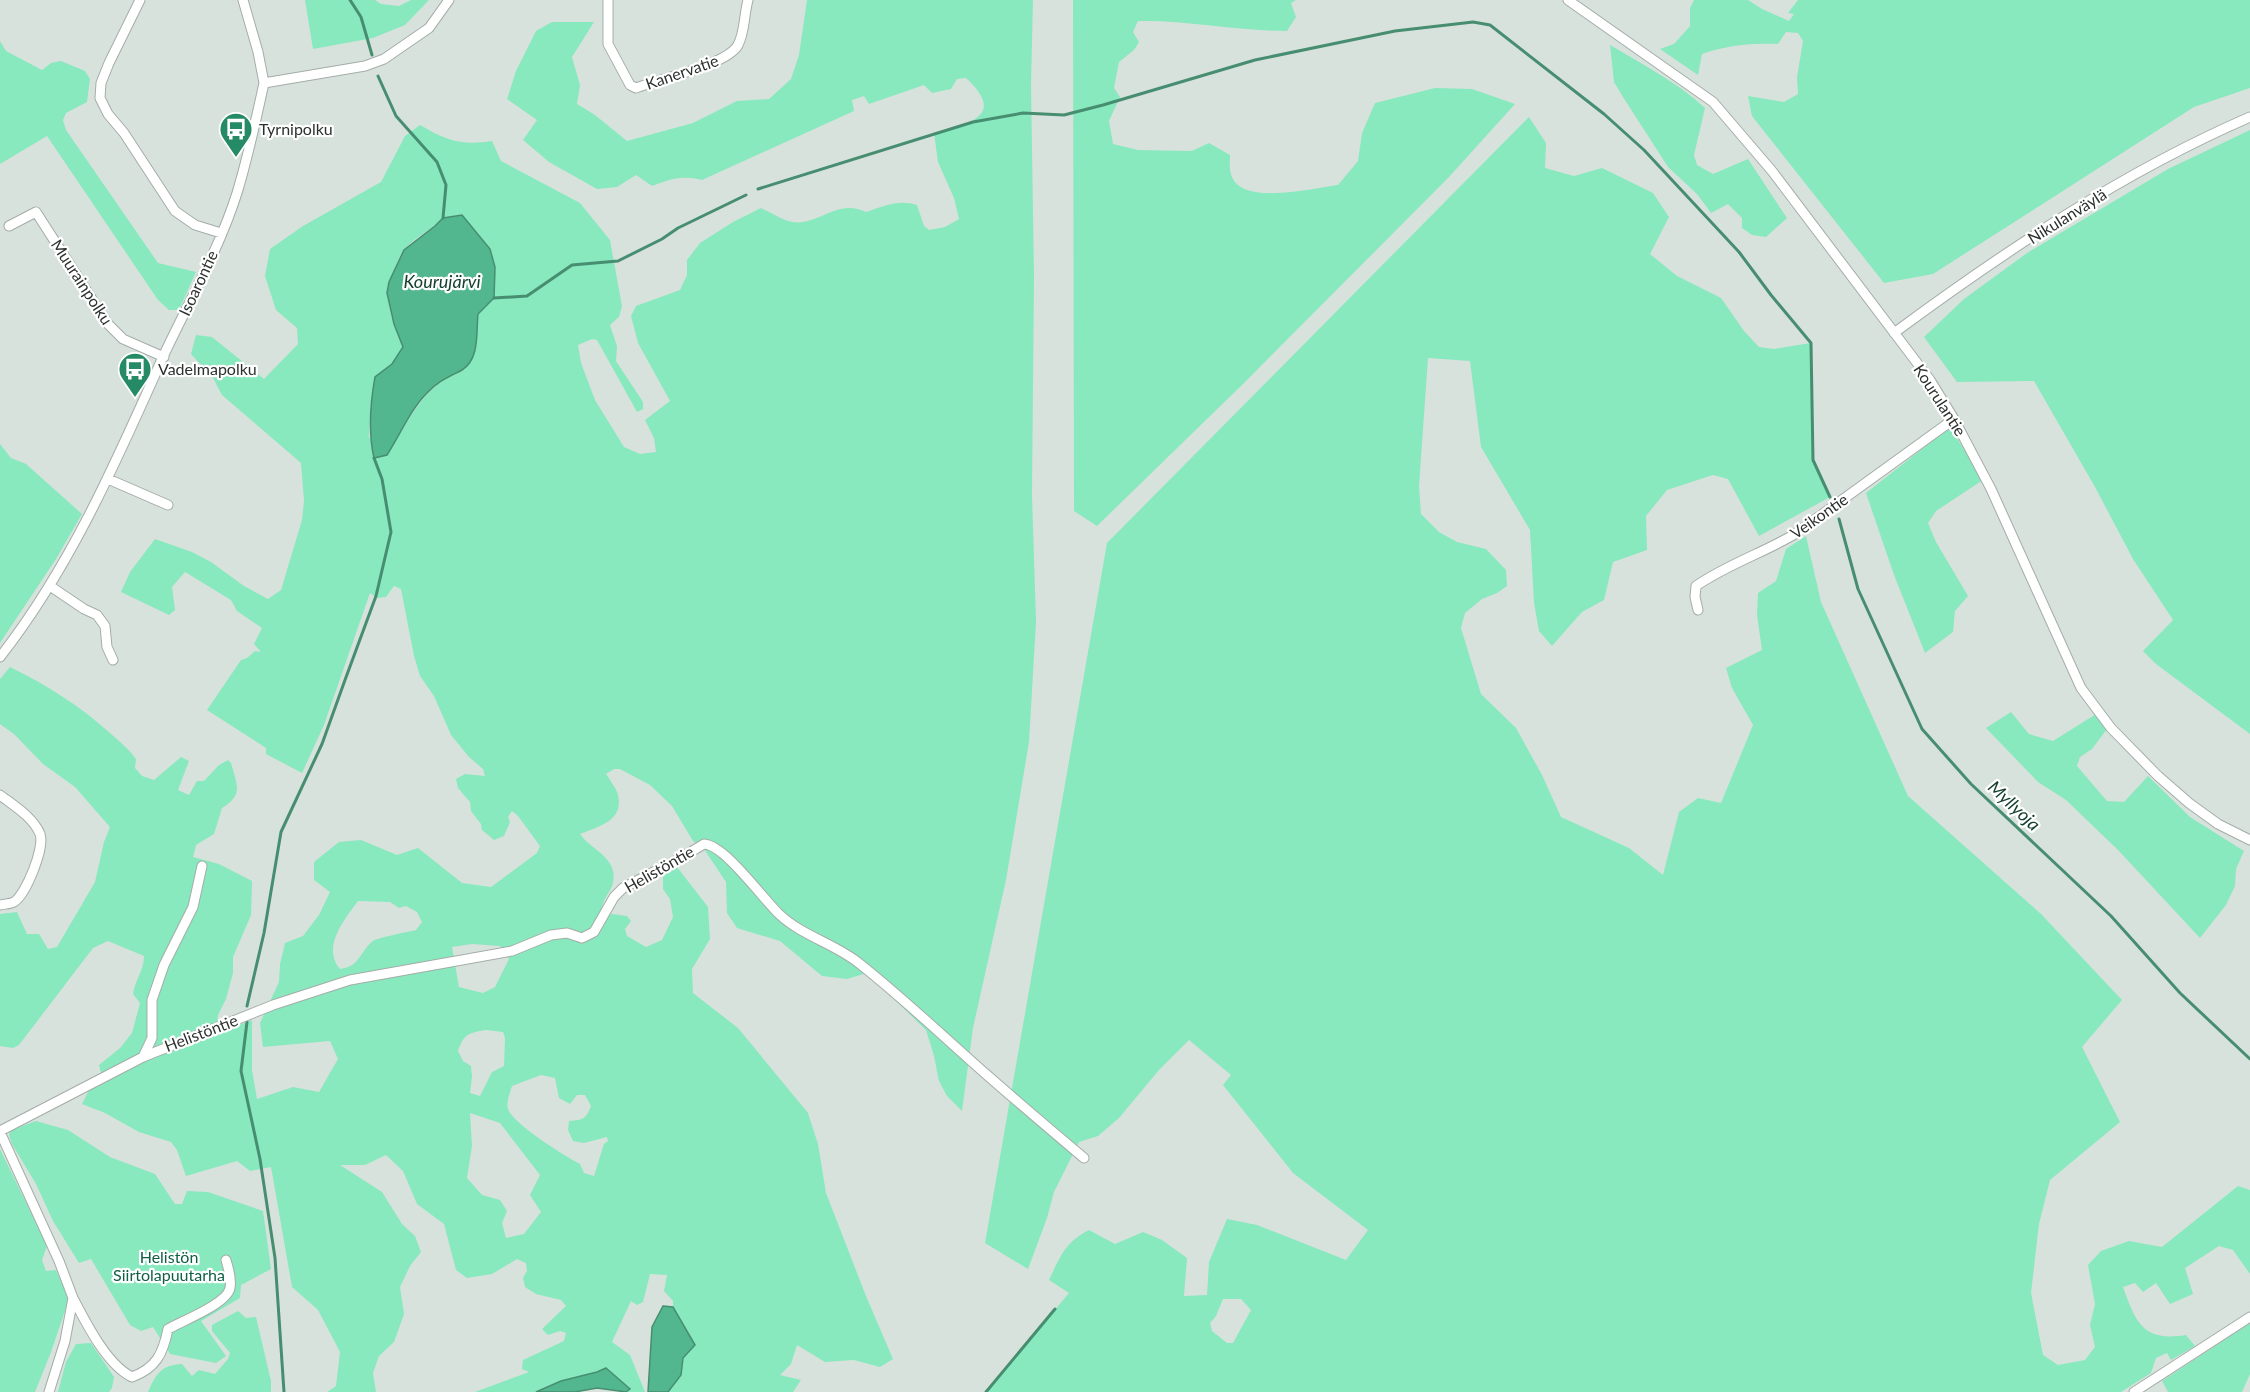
<svg xmlns="http://www.w3.org/2000/svg" width="2250" height="1392" font-family="Lato,sans-serif">
<rect width="100%" height="100%" fill="#d8e2dd"/>
<path fill="#88e8be" fill-rule="evenodd" d="M305 0H375L381 4 399 6 411 0H429L405 25 373 38 313 49Z
M807 0H1033L1031 85 1034 277 1032 495 1036 622 1029 742 1006 880 973 1028 962 1111 947 1096 939 1081 934 1056 926 1030 867 973 847 979 822 976 780 941 737 928 727 913 726 882 704 849 693 841 672 806 650 785 620 769H614L606 774C610 780 616 788 618 795 624 821 599 826 580 834 592 851 618 857 613 883 611 892 602 899 602 909L612 914 627 916 631 921 625 929 627 936 646 947 662 940 673 917 670 899 663 889V876L677 867 708 907 710 939 692 969 693 993 738 1028 808 1113 818 1144 826 1193 866 1296 893 1359 880 1367 854 1360 825 1362 797 1345 791 1364 780 1375 801 1380 793 1392H668L681 1375 687 1330 673 1307V1301L664 1291 667 1275 650 1274 643 1302 637 1305 631 1301 612 1342 630 1355 645 1392H626L630 1389 606 1368 598 1372 561 1381 536 1392H475L529 1372 522 1369 523 1360 564 1341 566 1333 560 1331 548 1335 542 1329 566 1306 561 1300 536 1294 525 1287 523 1278 527 1271 526 1263 517 1259 492 1274 467 1278 456 1270 444 1224 417 1204 403 1171 386 1155 365 1165H340L382 1192 402 1224 415 1236 421 1252 410 1266 400 1287 404 1314 394 1342 379 1356 373 1373 376 1392H327L336 1386 340 1352 318 1310 292 1287 271 1167 250 1171 237 1161 186 1176 177 1150 171 1142 139 1132 105 1113 82 1104 89 1090 103 1081 99 1065 120 1048 132 1033 140 1003 133 994C135 980 144 970 144 956L108 941 93 948 19 1045 13 1048 0 1046V914L17 912 27 934H39L48 949 57 947 95 882 104 842 110 827 75 787 43 764 14 734 0 724V679L10 667C47 685 80 706 110 733 120 742 129 749 136 759L135 768 142 776 154 780 181 757 189 761 178 790 189 795 197 781H204L219 765 228 760 231 763C237 785 244 795 222 808L214 834 196 845 193 857 219 864 252 881 251 915 233 957V973L226 999 218 1015 216 1034 252 1020V1070L257 1099 293 1087 319 1092 338 1059 330 1041 263 1047 260 1023 279 982 280 964 285 943 303 936 319 915 330 892 314 880V862L339 842 361 840 397 855 418 848 462 883 491 887 537 853 540 846 518 816 512 811 508 817 510 822 504 836 494 840 482 830 481 824 471 811 470 802 458 788 456 779 465 774 485 776 483 769 469 757 451 735 434 696 420 676 414 656 401 589 394 586 386 597 377 598 370 593 324 725 302 773 266 754V748L207 710 241 660 247 658 255 651 261 652 254 644 262 628 237 611 231 600 185 572 172 587 175 610 169 615 121 592 130 572 155 539 192 552 211 562 244 586 268 599 281 590 302 520 304 501 301 463 222 395 213 378 191 354 196 335 212 337 264 379 298 344 297 328 276 310 265 276 270 249 303 226 381 182 405 136 420 125C446 140 461 146 492 141L501 161 580 203 610 240 622 306 619 317 610 325 617 346 616 361 643 402V409L637 412 597 340 592 339 578 345 581 363 595 400 624 447 640 454 656 452 654 438 645 420 670 401 638 343 631 316 636 306 680 290 687 275V260L700 243 733 222 761 208C770 212 782 220 792 222 819 226 837 198 866 212 883 206 900 199 917 205L924 226 929 230 945 227 959 219 954 198 938 162 934 133C967 124 1008 117 966 78L957 79 951 89 932 93 924 85 869 104 864 96 852 100 854 111 702 180C683 175 670 179 652 186L636 175 617 187 597 189 549 162 523 140 537 120 507 99 516 71 536 31 552 22H594L572 57 580 85 577 104 595 115 627 141 693 123 737 101 769 99 791 79 799 55ZM443 218 494 298 478 314 477 327 464 369C422 386 410 419 387 455L369 437 371 401 375 378 392 364 403 347C391 317 381 297 396 267 398 262 400 255 404 250 413 238 432 230 443 218ZM358 901 390 902 399 908 406 906 417 912 422 922 416 930C407 932 377 938 373 941 359 952 361 966 340 969 321 947 345 919 358 901ZM472 944 500 946 509 959 495 987 483 993 459 987 452 947ZM486 1030 503 1032 505 1038 504 1066 492 1072 480 1096 470 1093 472 1077 471 1066 463 1061 458 1051C464 1034 468 1033 486 1030ZM541 1075 555 1078 559 1098 570 1104 577 1095H585L591 1106C586 1119 583 1120 569 1121L568 1130 573 1141 584 1143 607 1137 608 1141 604 1144 594 1176 584 1173 580 1164C565 1156 513 1124 508 1109 506 1102 510 1093 512 1086ZM470 1113 500 1123 540 1175 530 1195 541 1212 524 1234 506 1238 502 1223 507 1211 500 1200 482 1195 467 1178 472 1146Z
M1073 0H1296L1291 3 1296 17 1287 31C1237 31 1188 20 1138 21L1133 32 1139 42 1134 50 1119 62 1114 88 1120 97 1109 121 1113 144 1138 150 1192 151 1209 143 1230 155C1230 161 1229 168 1231 174 1239 207 1314 188 1338 185L1358 161 1362 133 1375 103 1435 88 1472 89 1515 104 1449 177 1244 383 1097 526 1074 511Z
M1694 0H1748L1762 9 1789 21 1794 14 1788 13 1798 0H2250V88L2194 107 1933 274 1884 283 1752 116 1748 96 1784 102 1798 94 1797 77 1803 41 1798 33 1786 32 1778 44C1751 43 1728 45 1702 54L1698 75 1660 49 1674 44 1690 26V8Z
M0 41 6 51 42 70 51 63 61 61 85 71 90 79 87 102 66 113 63 120 66 130 158 263 196 272 179 310H169L158 300 47 136 0 164Z
M1610 45C1642 64 1677 82 1705 108L1694 155 1697 165 1713 174 1748 159 1787 218 1766 237 1752 235 1742 228V218L1728 204 1711 213 1697 194 1668 167 1623 97 1614 82Z
M1529 117 1546 143 1545 168 1574 176 1602 168 1653 193 1669 217 1650 254 1677 276 1721 298 1744 331 1759 347 1774 349 1811 343 1813 460 1830 497 1759 536 1728 479 1713 475 1667 490 1646 516 1647 550 1613 562 1604 600 1582 612 1552 646 1539 631 1534 603 1530 530 1481 447 1470 361 1428 358 1419 486 1421 514 1439 532 1457 542 1486 549 1506 570 1507 586 1497 593 1482 599 1465 613 1461 628 1481 694 1516 728 1542 775 1561 817 1629 848 1663 875 1679 812 1698 798 1721 803 1753 725 1732 688 1726 668 1762 650 1757 615 1758 593 1776 581 1786 549 1806 536 1821 602 1908 796 2041 914 2122 1000 2082 1047 2120 1122 2050 1180 2039 1224 2031 1293 2043 1355 2058 1365 2085 1360 2095 1347 2090 1325 2095 1304 2088 1265 2101 1251 2129 1241 2162 1247 2238 1186 2250 1190V1274L2233 1250 2219 1246 2185 1268 2193 1294 2170 1304 2156 1283 2143 1292 2135 1283 2123 1287C2136 1323 2143 1342 2186 1335L2195 1346 2171 1360 2167 1353 2156 1358 2151 1373 2121 1392H986L1069 1293 1049 1280C1060 1257 1065 1242 1089 1230L1115 1244 1143 1232 1162 1240 1187 1258 1184 1296 1207 1295 1209 1262 1227 1219 1257 1225 1346 1260 1368 1230 1293 1173 1223 1085 1231 1075 1189 1040 1159 1070 1119 1118 1098 1136 1079 1142 1054 1192 1047 1218 1028 1269 985 1243 1107 543ZM1223 1299H1241L1251 1310 1233 1343H1227L1212 1331 1210 1323 1216 1316Z
M2250 130V734L2156 664 2143 651 2173 620 2133 559 2095 487 2034 381 1957 382 1924 337 1964 299 2027 253 2168 169Z
M1950 427 1983 480 1936 511 1928 523 1936 542 1968 596 1955 611 1953 632 1925 653 1894 575 1866 493Z
M0 444 11 458 26 464 82 514 56 559 0 643Z
M2011 712 2029 734 2053 741 2096 714 2107 729 2092 749 2080 757 2077 766 2107 801 2124 802 2148 776 2190 817 2244 851 2236 869 2235 886 2226 905 2200 938 2118 850 2066 800 2038 782 1986 728Z
M36 1121 68 1130 110 1157 155 1174 175 1204H182L187 1191 208 1192 263 1211 271 1269 241 1285 240 1298 201 1321 226 1356 216 1363 170 1354 153 1327 141 1331 130 1325 91 1259 79 1263 53 1221 36 1184 12 1144 9 1135 11 1130Z
M0 1149 47 1246 42 1260 46 1271 56 1270 69 1299 51 1352 35 1392H0Z
M238 1311 246 1318 256 1317 271 1381V1392H148C156 1374 161 1365 182 1364L192 1376 199 1370 215 1374 228 1359 230 1353 212 1331V1325Z
M2250 1323V1374L2242 1392H2168L2162 1381Z
M91 1343 114 1377 112 1388 109 1392H58L66 1362 76 1344Z"/>
<path fill="#52b78e" stroke="#478e71" stroke-width="1.5" d="M462 215 490 249 495 267 494 298 478 314C476 332 480 359 462 370 449 377 438 381 427 393 410 410 400 435 387 455L374 458C368 432 370 405 375 377L392 364 403 347 394 324 387 293 389 282 404 250 435 226 443 218Z
M663 1306 673 1307 695 1345 683 1358 681 1375 668 1392H648L652 1327Z
M606 1368 630 1389 626 1392 597 1388 575 1392H536L561 1381 597 1372Z"/>
<g fill="none" stroke-linecap="round" stroke-linejoin="round">
<path stroke="#478e71" stroke-width="3" d="M350 0 361 17 372 55
M378 76 396 116 437 162 446 185 443 218
M758 189 973 122 1023 113 1064 115 1103 105 1255 60 1395 31 1473 22 1490 25 1604 114 1644 150 1739 252 1771 295 1811 343 1813 460 1830 497
M494 298 527 296 572 265 618 261 662 239 678 228 746 195
M1839 519 1858 589 1922 729 1971 784 2111 916 2180 993 2250 1059
M247 1006 264 933 281 832 322 744 345 680 376 596 391 532 382 479 374 458
M247 1022 241 1071 260 1159 275 1258 284 1392
M986 1392 1055 1309"/>
<defs>
<path id="minor" d="M140 0 109 63 101 83 100 98 108 114 124 133 175 211 195 225 221 233
M243 0 258 52 264 83
M608 0V44L630 85 636 88C659 79 727 65 738 45 745 32 744 14 748 0
M1568 0 1713 102 1772 171 1930 380 1954 419 1991 489 2081 688 2111 728 2158 776 2189 803 2218 824 2250 840
M9 226 36 212 108 324 123 339 164 357
M1894 333C2005 251 2123 172 2250 117
M108 479 168 505
M50 586 84 609 97 615 105 626 107 647 113 660
M1698 610 1695 597 1696 586C1728 564 1763 553 1795 534L1954 419
M0 657C70 568 116 462 162 359 187 305 219 250 237 193 248 157 256 120 264 83L365 66 384 59 429 28 449 0
M0 795C13 805 33 817 40 834 45 848 26 894 14 902 10 904 4 904 0 905
M143 1057 152 1038V1000L164 965 193 907 202 866
M0 1131 143 1057 273 1005 350 980 512 951 551 935 567 933 582 938 594 932 614 897 623 888 679 859 704 844C725 845 763 899 779 914 802 936 836 944 860 964 904 999 945 1038 987 1075 1019 1103 1052 1131 1084 1158
M0 1132 59 1261 73 1298 65 1341 49 1392
M73 1298C86 1323 107 1365 132 1377 156 1368 163 1354 168 1329 182 1321 227 1304 230 1288 232 1278 228 1268 226 1260
M2134 1392 2250 1317"/>
</defs>
<use href="#minor" stroke="#a4ada8" stroke-width="11"/>
<use href="#minor" stroke="#fff" stroke-width="9"/>
</g>
<defs>
<symbol id="bus-pin" viewBox="-11 -11 22 30"><path d="M0 17L-7.5 6A9.5 9.5 0 1 1 7.5 6Z" fill="#258a66" stroke="#fff"/><path d="M-5-6H5V4H4V6H2V4H-2V6H-4V4H-5ZM-3.5-4V0h7V-4ZM-3.5 1.2v1.5H-2V1.2ZM2 1.2v1.5H3.5V1.2Z" fill="#fff"/></symbol>
</defs>
<g fill-rule="evenodd">
<use href="#bus-pin" x="217" y="110" width="38" height="52"/>
<use href="#bus-pin" x="116" y="350" width="38" height="52"/>
</g>
<g text-anchor="middle" stroke-width="4.5" stroke-linejoin="round" paint-order="stroke">
<g font-size="16" fill="#2c302e" stroke="#fff">
<text transform="translate(682 72) rotate(-19)" y="6">Kanervatie</text>
<text transform="translate(2067 216) rotate(-32)" y="6">Nikulanväylä</text>
<text transform="translate(82 282) rotate(57)" y="6">Muurainpolku</text>
<text transform="translate(198 283) rotate(-65)" y="6">Isoarontie</text>
<text transform="translate(1940 400) rotate(57)" y="6">Kourulantie</text>
<text transform="translate(1819 516) rotate(-35)" y="6">Veikontie</text>
<text transform="translate(659 869) rotate(-30)" y="6">Helistöntie</text>
<text transform="translate(201 1033) rotate(-21)" y="6">Helistöntie</text>
</g>
<g font-size="16" fill="#2c302e" stroke="#fff" text-anchor="start">
<text x="259" y="135">Tyrnipolku</text>
<text x="158" y="375">Vadelmapolku</text>
</g>
<g font-size="16" fill="#105f44" stroke="#fff">
<text x="169" y="1263">Helistön<tspan x="169" dy="18">Siirtolapuutarha</tspan></text>
</g>
<g font-size="18" font-style="italic" fill="#154130" stroke="#fff">
<text x="442" y="288">Kourujärvi</text>
<text transform="translate(2014 806) rotate(43)" y="6">Myllyoja</text>
</g>
</g>
</svg>
